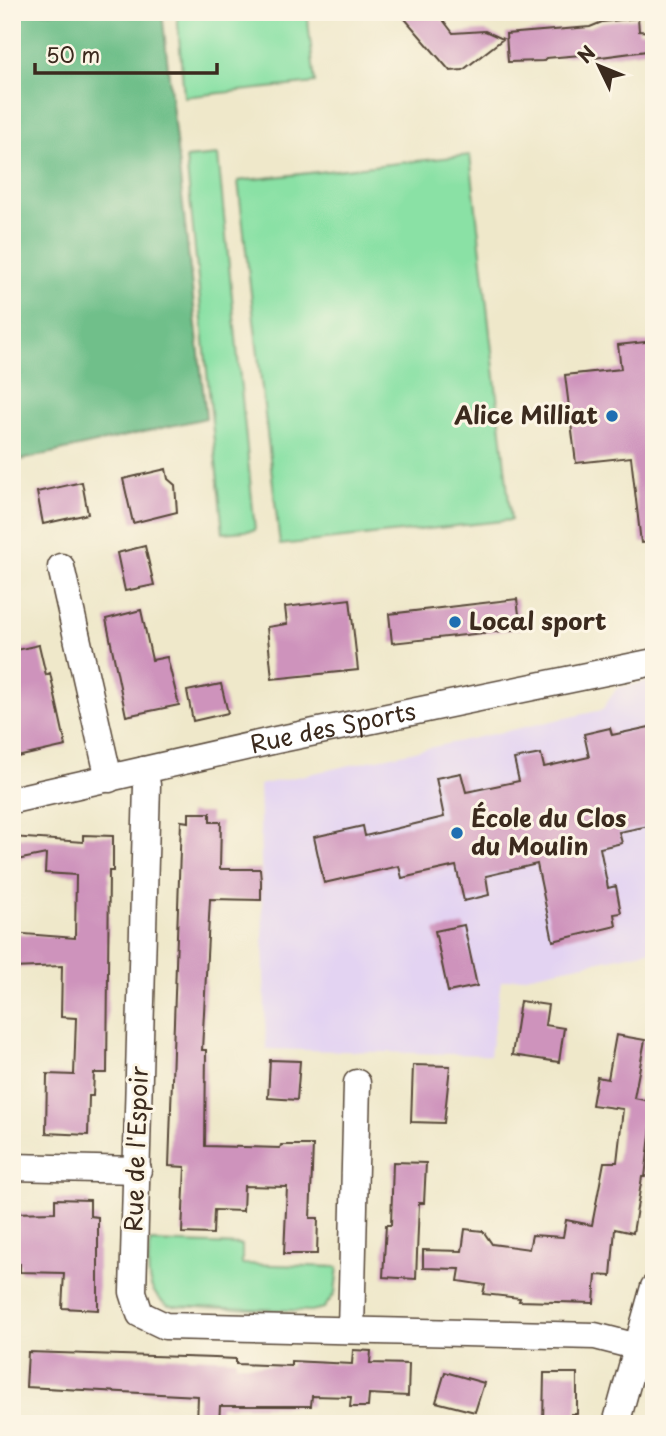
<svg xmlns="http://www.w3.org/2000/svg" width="666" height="1436" font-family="'Playpen Sans',sans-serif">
<rect width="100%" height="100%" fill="#fcf5e5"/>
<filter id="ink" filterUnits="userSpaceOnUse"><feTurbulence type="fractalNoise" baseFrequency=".0143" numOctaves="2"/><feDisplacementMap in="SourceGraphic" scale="14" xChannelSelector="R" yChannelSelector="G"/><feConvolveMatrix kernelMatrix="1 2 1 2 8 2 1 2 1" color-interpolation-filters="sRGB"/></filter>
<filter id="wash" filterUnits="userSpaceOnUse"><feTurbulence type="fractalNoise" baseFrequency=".00686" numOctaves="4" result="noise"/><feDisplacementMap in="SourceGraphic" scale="28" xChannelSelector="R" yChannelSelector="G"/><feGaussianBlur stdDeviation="1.57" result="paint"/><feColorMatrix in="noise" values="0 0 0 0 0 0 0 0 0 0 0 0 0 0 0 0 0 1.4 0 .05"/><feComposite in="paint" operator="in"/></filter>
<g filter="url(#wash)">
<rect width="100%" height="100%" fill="#efe8ca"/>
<path fill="#e3d3f2" d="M654 680V950L501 981 490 1055 266 1049 259 785 602 710 617 688Z"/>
<path fill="#8ae1a5" stroke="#628662" stroke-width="2" d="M177 12H307L315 83 184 97Z
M218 155 255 530 223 533 186 158Z
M470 155 511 520 280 545 238 181Z
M150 1242 242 1245V1264L338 1267 335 1293 324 1308 311 1311 168 1306C143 1289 148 1268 150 1242Z"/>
<path fill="#6fbf8a" stroke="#557454" stroke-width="2" d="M12 12H162L206 418 12 462Z"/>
<g id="blocks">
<path fill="#ce93bc" d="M399 12H445L440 16 453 33 485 31 503 39 463 70 450 71Z
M638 18 639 31 654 32V50L593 58V54L546 58 543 61 508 62 506 34 590 27 602 22Z
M654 341V542L641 543 631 457 576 463 565 375 621 369 618 345Z
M166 469 168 479 175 485 177 512 133 523 123 479Z
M82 482 88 514 43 524 37 492Z
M145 546 154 585 125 591 117 553Z
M350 599 358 670 272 679 267 627 287 624 285 607Z
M517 599 521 629 392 643 389 614Z
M141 610 152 660 167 657 179 705 126 716 106 619Z
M39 645 46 675 50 673 66 746 17 757 12 735V675L17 674 12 651Z
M221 684 228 713 193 721 187 691Z
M654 726V825L619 832 622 843 600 848 608 888 616 886 621 913 614 914 616 926 553 941 537 864 486 876 489 895 464 901 456 866 402 878 399 866 324 883 314 837 363 826 365 836 444 817 436 778 461 773 466 792 519 781 514 759 541 754 544 767 589 757 584 734 610 728 612 735Z
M189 813H210V822H221L220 869H260L261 881V900L210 899 202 1050H206L205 1146 280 1148 281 1145H313L310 1218H318L317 1254H284L287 1187 244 1186 243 1211 214 1210 213 1234 182 1233 185 1167 169 1166 181 821 189 822Z
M83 835 113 836V871H109L107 1073H94L93 1096H89L88 1135 46 1133 47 1074 74 1075 76 1018 61 1017 62 966 12 968V933L75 938 76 875 45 873 46 854 12 861V837L83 842Z
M464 925 477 986 448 992 435 931Z
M520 1001 548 1005 545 1025 564 1028 559 1062 512 1055Z
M616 1035 645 1040 634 1098 654 1102 645 1177H642L633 1233 615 1229 611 1276 596 1275 594 1303 519 1301 520 1298 483 1294 485 1285 458 1281 460 1269 423 1268V1250L462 1251 465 1229 483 1231 492 1244 529 1249 532 1235 563 1237 566 1220 592 1225 604 1162H617L623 1109 592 1105 597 1077 608 1079Z
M270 1060 300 1061 297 1100 268 1098Z
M413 1065 450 1066 444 1123 411 1122Z
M393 1162 426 1163 424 1203H419L416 1279 383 1277 386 1225H391Z
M55 1199 90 1200V1216L98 1217V1310L62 1308 64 1273 20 1272V1264L12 1263V1213L55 1212Z
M353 1350 371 1351 370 1363 409 1364 408 1396 369 1394 368 1407H350L351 1397 312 1396 311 1406H220L219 1424H197L198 1396 26 1387 28 1352 215 1358 236 1359V1364L291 1366V1361L352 1364Z
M445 1372 484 1383 475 1412 436 1402Z
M544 1373H577V1414H571V1424H543Z"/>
</g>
</g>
<g filter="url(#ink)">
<use href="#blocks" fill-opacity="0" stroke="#564638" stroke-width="2"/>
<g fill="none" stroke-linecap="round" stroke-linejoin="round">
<defs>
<g id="street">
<path d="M61 567 109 779"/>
<path d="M144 770 147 785 133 1292 140 1314 165 1326 595 1336 638 1347"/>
<path id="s1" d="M12 800 276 740 654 662"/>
<path d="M12 1167 138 1170"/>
<path d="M351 1330 357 1083"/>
<path d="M616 1424 654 1287"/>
</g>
</defs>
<use href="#street" stroke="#564638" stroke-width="29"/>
<use href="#street" stroke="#fff" stroke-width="26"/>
</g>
</g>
<g fill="#1f6fb2" stroke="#fcf5e5" stroke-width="2.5">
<circle cx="612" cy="416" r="7"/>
<circle cx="455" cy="622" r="7"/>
<circle cx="457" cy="833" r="7"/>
</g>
<g text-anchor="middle" stroke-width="6" stroke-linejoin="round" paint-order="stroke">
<g font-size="24" font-weight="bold" fill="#3b2a1e" stroke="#fcf5e5" text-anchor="start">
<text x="598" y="424" text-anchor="end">Alice Milliat</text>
<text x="469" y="630">Local sport</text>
<text x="471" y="827">École du Clos<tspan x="471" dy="28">du Moulin</tspan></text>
</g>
<g font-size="24" fill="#3b2a1e" stroke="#fcf5e5">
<text dy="8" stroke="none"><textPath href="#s1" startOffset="329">Rue des Sports</textPath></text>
<text transform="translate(137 1149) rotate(-88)" y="8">Rue de l'Espoir</text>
</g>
</g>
<rect width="666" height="1436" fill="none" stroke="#fcf5e5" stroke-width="42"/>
<g transform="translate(599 66) rotate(313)" stroke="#fcf5e5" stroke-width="5" paint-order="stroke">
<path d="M0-5L12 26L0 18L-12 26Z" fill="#3b2a1e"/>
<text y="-10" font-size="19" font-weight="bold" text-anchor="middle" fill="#3b2a1e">N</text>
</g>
<path d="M35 63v10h182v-10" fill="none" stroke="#3b2a1e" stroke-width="3.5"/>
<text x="46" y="63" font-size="21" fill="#3b2a1e" stroke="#fcf5e5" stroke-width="5" paint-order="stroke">50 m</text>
</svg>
